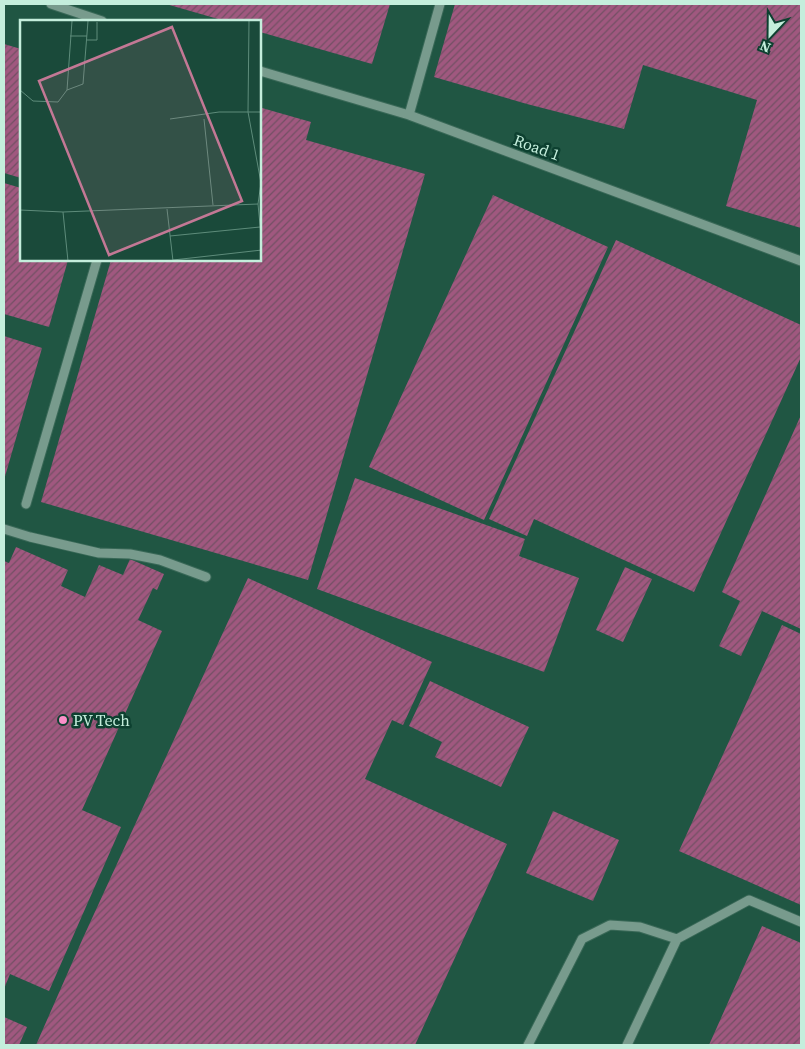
<svg xmlns="http://www.w3.org/2000/svg" width="805" height="1049" font-family="'Source Serif 4',serif">
<defs>
<pattern id="building-hatch" width="6" height="6" patternUnits="userSpaceOnUse" patternTransform="scale(1.25)"><rect width="6" height="6" fill="#a0587f"/><path d="M-1 1l2-2M0 6l6-6M5 7l2-2" fill="none" stroke="#735064"/></pattern>
</defs>
<rect width="100%" height="100%" fill="#1a4a3a"/>
<path fill="#205643" fill-rule="evenodd" d="M4 4H801V1045H4ZM21 21H260V260H21Z"/>
<path fill="url(#building-hatch)" d="M166 4H390L372 64 260 32V21H225Z
M455 4H801V228L726 206 757 100 643 65 624 129 527 104 434 77Z
M4 44 21 49V178L4 173Z
M262 108 311 122 306 140 425 174 308 580 41 502 111 260H260V115Z
M4 183 21 188V260H68L49 327 4 314Z
M493 195 608 247 484 520 369 467Z
M616 240 801 325V357L694 592 534 519 527 536 489 519Z
M4 336 42 348 4 480Z
M801 415V629L762 611 741 656 719 646 740 601 722 592Z
M355 478 525 539 519 556 579 578 544 672 317 589Z
M16 547 68 570 61 586 85 597 99 565 123 575 130 559 164 574 157 590 153 588 138 620 162 631 82 810 121 827 49 991 10 974 4 989V561L9 563Z
M625 567 652 579 623 642 596 630Z
M248 578 432 662 403 725 392 720 365 779 507 844 415 1045H36L83 938Z
M782 625 801 634V905L679 851Z
M430 681 529 727 501 787 435 757 442 742 409 726Z
M553 811 619 840 593 901 526 873Z
M762 926 801 943V1045H709Z
M4 1017 27 1027 19 1045H4Z"/>
<g fill="none" stroke-linecap="round" stroke-linejoin="round">
<defs>
<path id="minor" d="M51 4 102 21
M260 71 409 115 801 261
M409 115 440 4
M26 504 97 260
M4 529 30 537 99 553 130 554 160 560 206 577
M528 1045 582 939 610 925 640 927 677 939
M627 1045 677 939 749 900 801 922"/>
</defs>
<use href="#minor" stroke="#396857" stroke-width="11"/>
<use href="#minor" stroke="#789b8d" stroke-width="9"/>
</g>
<circle fill="#f98fc8" stroke="#0d4030" stroke-width="2" cx="63" cy="720" r="5"/>
<g text-anchor="middle" stroke-width="5" stroke-linejoin="round" paint-order="stroke">
<g font-size="16" fill="#c4eedc" stroke="#0d4030">
<text transform="translate(537 147) rotate(20)" y="6">Road 1</text>
</g>
<g font-size="16" fill="#c4eedc" stroke="#0d4030" text-anchor="start">
<text x="73" y="726">PV Tech</text>
</g>
</g>
<g transform="translate(20 20)">
<rect width="241" height="241" fill="#1a4a3a"/>
<path fill="none" stroke="#5e8c7b" stroke-width="1" d="M50 16H67M67 20H77V2M0 70 13 81 38 82 47 70 52 1M47 70 63 64 68 1M242 92H228L241 163 238 184 242 226M150 99 199 92H228L229 1M184 99 193 185M147 189 153 241M0 190 43 192 238 184M43 192 48 241M150 216 240 207M153 240 242 230"/>
<path fill="#c37895" fill-opacity="0.15" stroke="#c37895" stroke-width="2.5" d="M152 7 222 181 89 235 19 61Z"/>
<rect width="241" height="241" fill="none" stroke="#c4eedc" stroke-width="2.5"/>
</g>
<rect width="805" height="1049" fill="none" stroke="#c4eedc" stroke-width="10"/>
<g transform="translate(770 35) rotate(202)" stroke="#0d4030" stroke-width="4" paint-order="stroke">
<path d="M0-4L9 19L0 12L-9 19Z" fill="#c4eedc"/>
<text y="-8" font-size="14" font-weight="bold" text-anchor="middle" fill="#c4eedc">N</text>
</g>
</svg>
